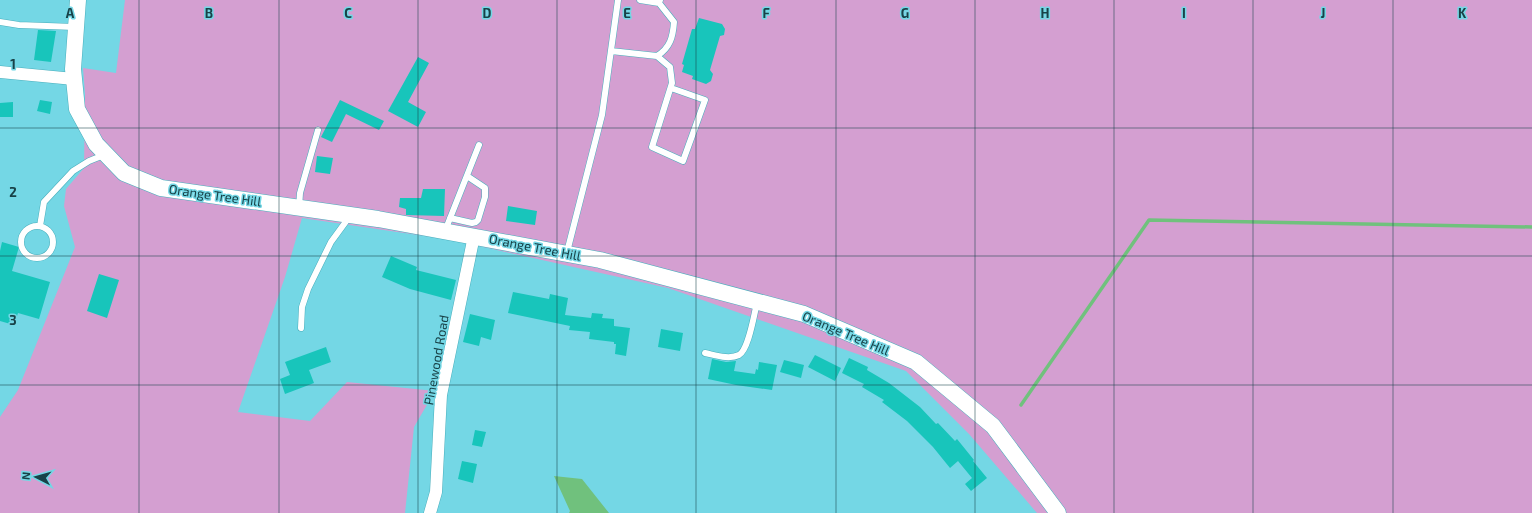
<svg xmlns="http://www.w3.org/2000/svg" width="1532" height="513" font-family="'Exo 2',sans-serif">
<rect width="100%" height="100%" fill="#74d7e5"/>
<path fill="#d49fd1" d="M125 0H1532V513H1037L969 434 906 371 668 288 452 240 302 218 285 277 238 412 310 421 347 382 435 391 414 427 405 513H0V417L18 390 75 247 64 206 66 189 84 168 85 94 83 68 116 73Z"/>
<path fill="#70c17d" d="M554 476 582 479 609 513H569L570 511Z"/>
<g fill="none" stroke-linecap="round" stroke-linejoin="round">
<path stroke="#70c17d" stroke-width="3.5" d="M1021 405 1149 220 1532 227"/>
</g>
<path fill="#18c5bb" d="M699 18 722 24 725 29 724 35 720 36 710 70 713 74 711 81 706 84 692 79 693 76 682 72 684 65 682 64 692 29H695Z
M38 30 56 31 51 62 34 60Z
M418 57 429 63 408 102 426 112 418 127 388 111Z
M40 100 52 102 50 114 37 111Z
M340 100 384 121 379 130 346 114 332 142 321 137Z
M13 102V117H0V103Z
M317 156 333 158 330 174 315 172Z
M423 189H445L444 216 406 215V209L399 207 400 198H421Z
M508 206 537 211 535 225 506 221Z
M2 242 19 247 12 271 50 282 39 319 18 313 14 325 0 321V251Z
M391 256 417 267 416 270 456 280 451 300 410 289 382 277Z
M99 274 119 280 107 318 87 311Z
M513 292 549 299 550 294 568 298 565 315 591 318 592 313 603 314 602 318 614 319V326L630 328 626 356 615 354 616 344H614V342L589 339 590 332 569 330 570 326 508 313Z
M470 314 495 320 491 340 481 337 479 346 463 342Z
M661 329 683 333 680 351 658 347Z
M326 347 331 362 309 370 314 383 285 394 280 379 290 375 285 362Z
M815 355 841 368 835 381 808 367Z
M849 358 868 367 867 370 889 383 920 407 936 424 938 423 955 441 957 439 974 460 973 461 987 478 971 491 965 484 972 478 958 461 950 468 933 447 907 421 882 402 884 400 862 387 864 384 842 373Z
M712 359 726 362 736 361 734 371 755 374 756 369 758 370 759 362 777 365 772 390 736 385 708 379Z
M784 360 804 365 801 378 780 372Z
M475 430 486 432 482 447 472 445Z
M462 461 477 464 473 483 458 479Z"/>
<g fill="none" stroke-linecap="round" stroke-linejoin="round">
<defs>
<path id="lane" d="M640 0 659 3 660 0
M0 22 19 25 75 27
M611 51 657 56 670 67 672 83 652 147 683 161 705 100 671 88
M657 56C670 48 673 37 674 22L659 3
M299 208 300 193 318 130
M450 218 472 223 476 222 478 220 485 197V188L467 176
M40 226 44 202 73 171 89 161 104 155
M21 242a16 16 0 1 1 32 0a16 16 0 1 1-32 0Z
M445 231 479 145
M567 252 602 115 618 0
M301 328 302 307 308 289 331 242 350 216
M705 353C715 355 729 360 739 355 749 349 754 314 757 303"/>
<path id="street" d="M0 72 74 79
M430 513 436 492 441 395 474 236"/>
<path id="secondary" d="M78 0 73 69 77 109 96 144 124 173 161 188 378 219 600 260 804 314 916 362 993 426 1058 513"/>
</defs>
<use href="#lane" stroke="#48aebc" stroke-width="7"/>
<use href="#street" stroke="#48aebc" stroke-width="13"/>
<use href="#secondary" stroke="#48aebc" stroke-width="17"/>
<use href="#lane" stroke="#fff" stroke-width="6"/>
<use href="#street" stroke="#fff" stroke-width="12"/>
<use href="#secondary" stroke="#fff" stroke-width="16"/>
</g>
<path fill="none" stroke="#184248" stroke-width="1" stroke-opacity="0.55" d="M139 0V513M279 0V513M418 0V513M557 0V513M696 0V513M836 0V513M975 0V513M1114 0V513M1253 0V513M1393 0V513M0 128H1532M0 256H1532M0 385H1532"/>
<g text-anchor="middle" stroke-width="3" stroke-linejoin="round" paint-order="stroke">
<g font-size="13" fill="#184248" stroke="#74d7e5">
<text transform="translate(215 195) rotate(8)" y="5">Orange Tree Hill</text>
<text transform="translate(535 247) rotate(11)" y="5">Orange Tree Hill</text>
<text transform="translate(846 333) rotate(23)" y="5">Orange Tree Hill</text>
<text transform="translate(436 360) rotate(-80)" y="5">Pinewood Road</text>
</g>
</g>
<g font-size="13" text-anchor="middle" font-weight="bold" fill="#184248" stroke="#74d7e5" stroke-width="3" stroke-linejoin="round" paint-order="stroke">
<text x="70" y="18">A</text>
<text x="209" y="18">B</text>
<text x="348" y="18">C</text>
<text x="487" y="18">D</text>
<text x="627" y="18">E</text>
<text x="766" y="18">F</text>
<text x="905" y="18">G</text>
<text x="1045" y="18">H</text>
<text x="1184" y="18">I</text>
<text x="1323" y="18">J</text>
<text x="1462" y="18">K</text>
<text x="13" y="69">1</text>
<text x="13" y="197">2</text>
<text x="13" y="325">3</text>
</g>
<g transform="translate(36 477) rotate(276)" stroke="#74d7e5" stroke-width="3" paint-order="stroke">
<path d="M0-3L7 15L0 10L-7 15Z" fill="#184248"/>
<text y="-6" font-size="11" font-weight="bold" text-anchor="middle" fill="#184248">N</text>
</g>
</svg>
